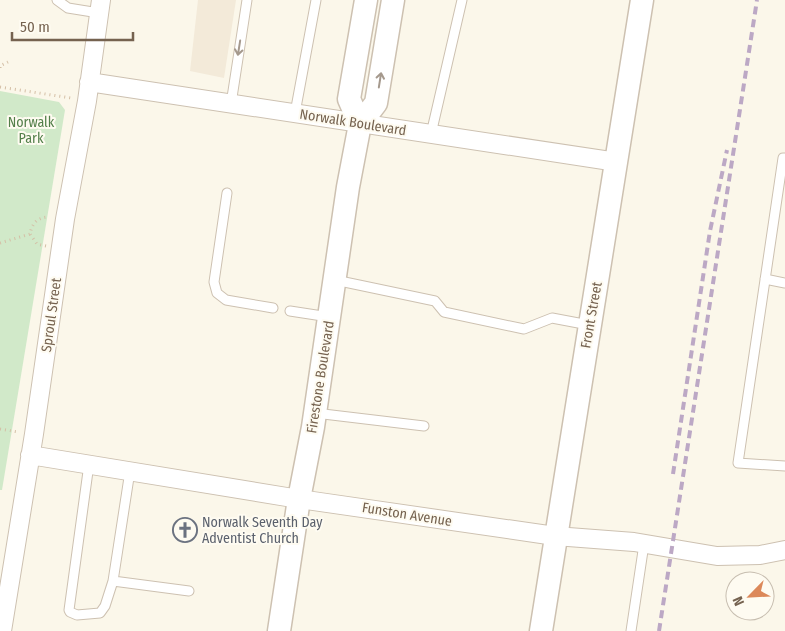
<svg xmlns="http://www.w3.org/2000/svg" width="785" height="631" font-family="'Fira Sans Condensed',sans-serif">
<rect width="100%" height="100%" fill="#fbf7ea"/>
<path fill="#f3ead9" d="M198 0H236L224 78 190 71Z"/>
<path fill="#d1e9c9" d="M0 91 59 102 65 110 2 490H0Z"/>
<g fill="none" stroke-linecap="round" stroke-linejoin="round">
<defs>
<path id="service" d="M57 0 68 8 99 13
M231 104 247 0
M295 113 316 0
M431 134 462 0
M785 158H783L738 463 785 466
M227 193 214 282 217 293 226 300 273 308
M765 279 785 283
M335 280 435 301 444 312 524 329 552 318 589 325
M290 311 329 317
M315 413 424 426
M89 464 69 610 70 612 77 615 100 613 105 606 113 581
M130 471 113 581 189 591
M631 631 644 544"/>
<path id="minor" d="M89 82 617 162
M30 455 299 499 555 536 634 542 717 556 760 555 785 550
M2 631 34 434 65 219 87 101 101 0"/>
<path id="tertiary" d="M360 124 349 99 366 0
M279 631 299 499 313 427 348 187 360 124 376 103 393 0
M541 631 642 0"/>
</defs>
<use href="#service" stroke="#cdc1b1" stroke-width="11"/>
<use href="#minor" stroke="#cdc1b1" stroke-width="20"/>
<use href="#tertiary" stroke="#cdc1b1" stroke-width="25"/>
<path stroke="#d4bfa6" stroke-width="3" stroke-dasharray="1 4" stroke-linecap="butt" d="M0 68V66L8 62
M0 87 71 98
M0 243 30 234
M46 246 37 244 30 234C32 223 38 217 49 217
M0 429 18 432"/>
<use href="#service" stroke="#fff" stroke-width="9"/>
<use href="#minor" stroke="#fff" stroke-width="18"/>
<use href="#tertiary" stroke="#fff" stroke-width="22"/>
<path stroke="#bca8c5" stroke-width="4" stroke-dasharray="8 5" stroke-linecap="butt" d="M673 474 710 231 727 150
M659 631 757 0"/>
</g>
<defs><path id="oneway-shaft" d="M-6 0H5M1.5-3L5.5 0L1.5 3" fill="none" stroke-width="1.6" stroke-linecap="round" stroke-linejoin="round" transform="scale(1.25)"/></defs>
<g stroke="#a5998d">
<use href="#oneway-shaft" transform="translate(239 48) rotate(99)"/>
<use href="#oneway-shaft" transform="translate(380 80) rotate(-81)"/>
</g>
<defs>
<symbol id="church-ring" viewBox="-11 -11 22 22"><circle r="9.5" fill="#fefbf1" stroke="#6b7280" stroke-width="1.5"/><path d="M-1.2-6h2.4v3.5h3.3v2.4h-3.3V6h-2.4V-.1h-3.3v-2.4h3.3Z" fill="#6b7280"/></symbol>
</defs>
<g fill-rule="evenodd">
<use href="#church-ring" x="171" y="516" width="28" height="28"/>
</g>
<g text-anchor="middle" stroke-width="4" stroke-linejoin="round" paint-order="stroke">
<g font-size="14" fill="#537f4a" stroke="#fefbf1">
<text x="31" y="127">Norwalk<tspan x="31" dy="16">Park</tspan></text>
</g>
<g font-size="14" fill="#75624f" stroke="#fefbf1">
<text transform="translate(353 122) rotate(9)" y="5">Norwalk Boulevard</text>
<text transform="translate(51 315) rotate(-82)" y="5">Sproul Street</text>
<text transform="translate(591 315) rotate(-80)" y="5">Front Street</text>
<text transform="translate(320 377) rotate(-81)" y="5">Firestone Boulevard</text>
<text transform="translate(407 514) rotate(9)" y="5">Funston Avenue</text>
</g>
<g font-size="14" fill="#5b616d" stroke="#fefbf1" text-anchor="start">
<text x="202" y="527">Norwalk Seventh Day<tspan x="202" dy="16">Adventist Church</tspan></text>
</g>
</g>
<g transform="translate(750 596) rotate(246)"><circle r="24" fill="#fefbf1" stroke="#c7beb0"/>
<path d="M0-4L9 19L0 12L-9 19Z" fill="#dc8859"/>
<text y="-8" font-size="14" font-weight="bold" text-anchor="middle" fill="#75624f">N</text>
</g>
<path d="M12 32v8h121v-8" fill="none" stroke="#75624f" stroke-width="2.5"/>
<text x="20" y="32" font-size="15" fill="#75624f" stroke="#fefbf1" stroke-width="4" paint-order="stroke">50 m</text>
</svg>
